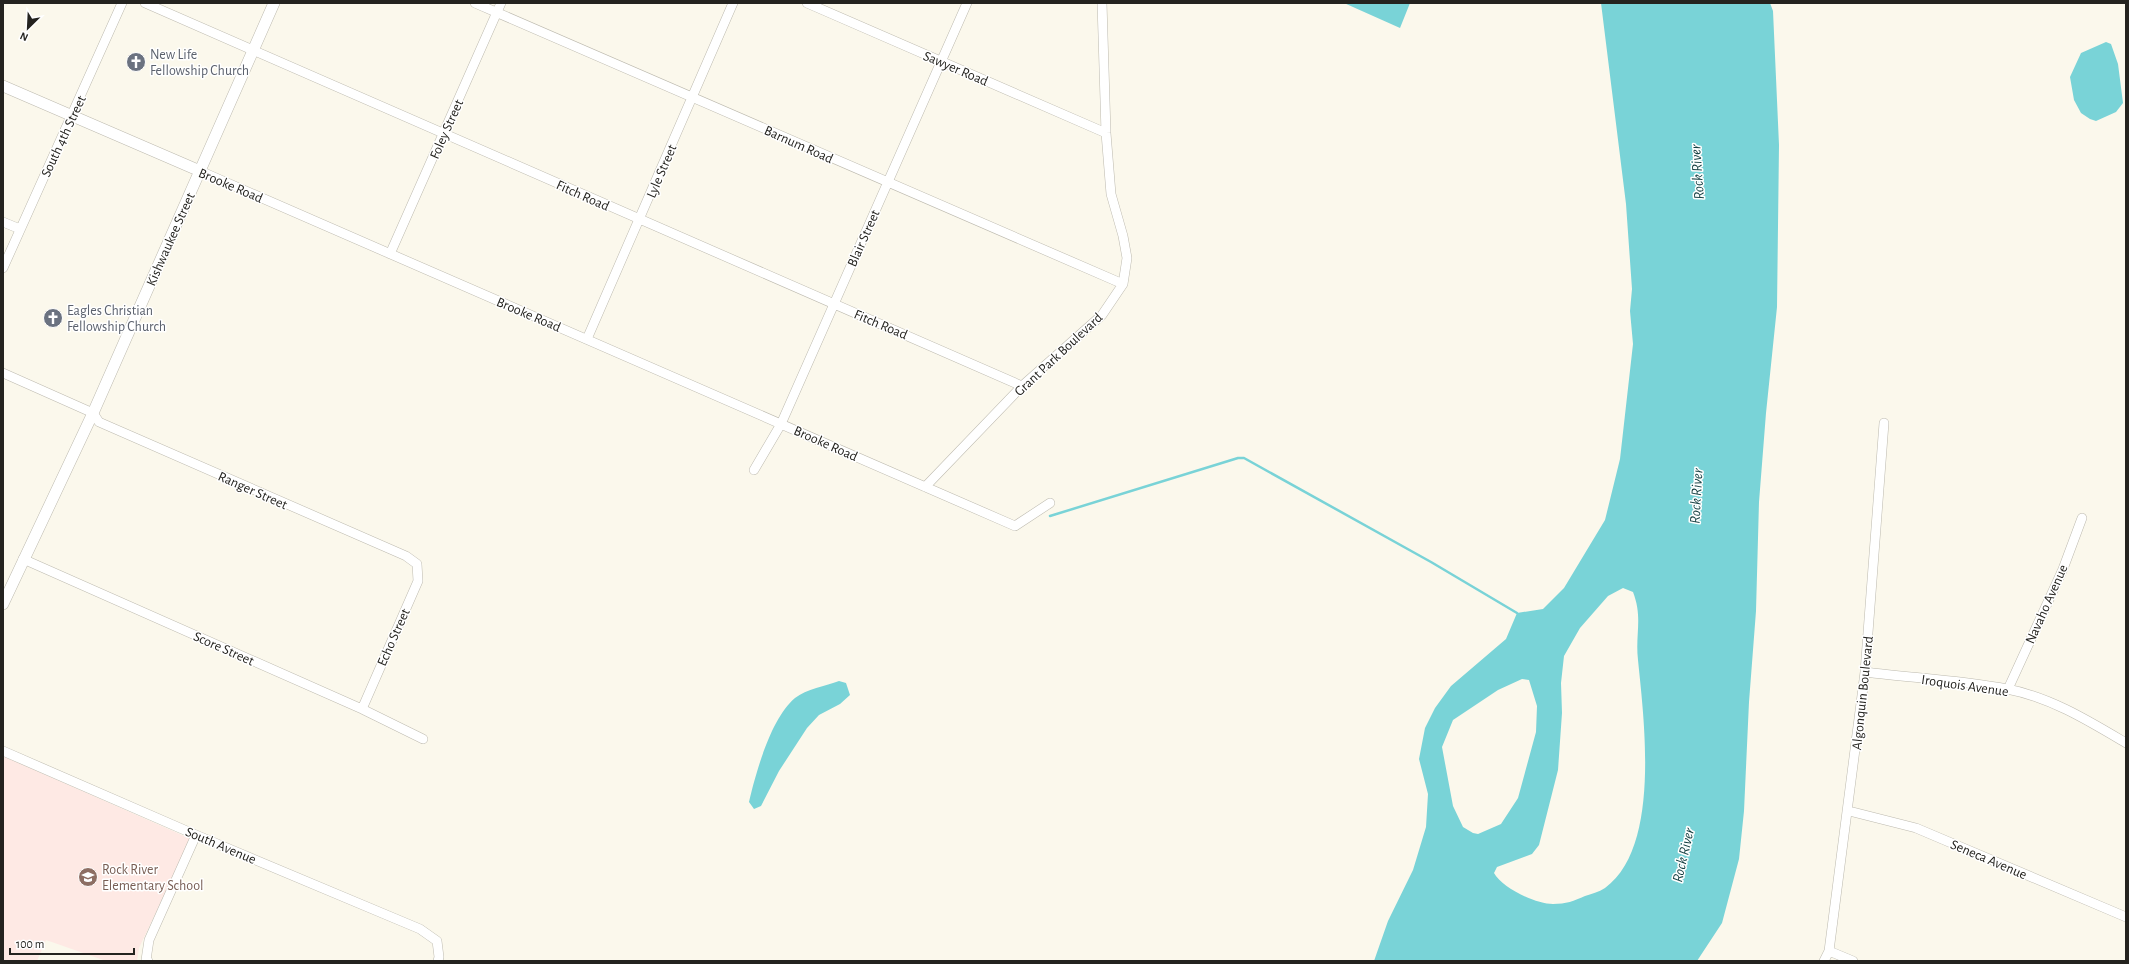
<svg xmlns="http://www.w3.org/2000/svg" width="2129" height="964" font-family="'Alegreya Sans',sans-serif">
<rect width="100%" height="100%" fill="#fbf8ec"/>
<path fill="#fee9e4" d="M3 756 191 839 139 948 137 961H106L46 940 37 961H3Z"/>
<path fill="#79d3d7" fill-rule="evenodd" d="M1344 3H1410L1400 28Z
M1601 3H1770L1773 11 1779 145 1777 307 1766 413 1759 502 1756 611 1749 702 1744 811 1739 859 1722 923 1697 961H1374L1388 921 1413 870 1426 827 1428 794 1419 759 1425 728 1435 708 1451 686 1506 639 1517 613 1543 609 1564 588 1605 520 1620 459 1633 344 1630 311 1632 289 1626 204ZM1623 588 1633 592C1643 618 1635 634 1638 660 1644 720 1661 848 1605 888 1599 892 1591 894 1585 896 1574 901 1566 904 1553 904 1536 904 1502 888 1494 873L1497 867 1532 854 1539 845 1558 770 1562 713 1561 683 1564 656 1580 628 1608 596ZM1522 679 1529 680 1537 706 1536 732 1518 798 1501 824 1478 834 1473 833 1463 827 1453 806 1442 747 1453 720 1498 690Z
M2106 42 2111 44 2118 64 2123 103 2116 112 2096 121 2090 119 2081 113 2074 100 2070 77 2081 53Z
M839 681 846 683 850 695 840 704 819 715 807 728 779 771 761 806 754 809 749 802C756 772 771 718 795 698 806 689 826 686 839 681Z"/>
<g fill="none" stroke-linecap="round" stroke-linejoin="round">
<path stroke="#79d3d7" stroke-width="2.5" d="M1050 516 1238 458H1244L1431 562 1517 613"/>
<defs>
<path id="minor" d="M145 3 1022 386
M475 3 1123 284
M807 3 1106 133
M200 171 1015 526 1050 503
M3 222 20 229
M390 254 501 3
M3 268 122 3
M587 339 733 3
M3 373 93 413 99 422 406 556 417 564 418 581 362 709
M754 470 781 424 967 3
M925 487 1022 386 1102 315 1123 284 1127 258 1123 236 1111 194 1106 133 1102 3
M23 559 362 709 423 739
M1865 672C1912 678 1961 680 2007 689 2050 697 2089 721 2126 743
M2008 689 2063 569 2082 518
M3 751 196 835 420 929 437 941 439 957 438 961
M1849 811 1916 828 2126 917
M1829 951 1853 961
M148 961 146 960 149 940 196 835
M1824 961 1829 951 1865 672 1884 423"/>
<path id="tertiary" d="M3 86 200 171
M3 604 93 413 274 3"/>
</defs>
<use href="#minor" stroke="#bdbaaf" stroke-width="10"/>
<use href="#tertiary" stroke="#bdbaaf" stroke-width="12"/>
<use href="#minor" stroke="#fff" stroke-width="9"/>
<use href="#tertiary" stroke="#fff" stroke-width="11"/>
</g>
<defs>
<symbol id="church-disc" viewBox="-11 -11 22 22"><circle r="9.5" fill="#6b7280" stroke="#fff"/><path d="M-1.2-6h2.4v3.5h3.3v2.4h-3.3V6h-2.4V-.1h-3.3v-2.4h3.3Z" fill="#fff"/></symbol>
<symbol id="school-disc" viewBox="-11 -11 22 22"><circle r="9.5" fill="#8d6e63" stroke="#fff"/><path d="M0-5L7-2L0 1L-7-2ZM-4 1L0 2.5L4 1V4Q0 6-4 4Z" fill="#fff"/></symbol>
</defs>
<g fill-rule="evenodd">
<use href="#church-disc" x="125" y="51" width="22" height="22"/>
<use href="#church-disc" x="42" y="307" width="22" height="22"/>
<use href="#school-disc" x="77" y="866" width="22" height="22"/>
</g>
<g text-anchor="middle" stroke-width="3" stroke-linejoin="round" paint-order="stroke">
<g font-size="14" fill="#5b616d" stroke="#fff" text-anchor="start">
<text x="150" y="59">New Life<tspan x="150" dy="16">Fellowship Church</tspan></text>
<text x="67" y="315">Eagles Christian<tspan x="67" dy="16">Fellowship Church</tspan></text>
</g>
<g font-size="14" fill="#24231f" stroke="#fff">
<text transform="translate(956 68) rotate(23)" y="5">Sawyer Road</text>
<text transform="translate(446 129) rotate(-66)" y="5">Foley Street</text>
<text transform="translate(63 136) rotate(-65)" y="5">South 4th Street</text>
<text transform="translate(799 144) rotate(24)" y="5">Barnum Road</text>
<text transform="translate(661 171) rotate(-67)" y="5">Lyle Street</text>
<text transform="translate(231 185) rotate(23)" y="5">Brooke Road</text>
<text transform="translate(583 195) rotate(24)" y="5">Fitch Road</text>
<text transform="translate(863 238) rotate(-66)" y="5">Blair Street</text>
<text transform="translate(170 239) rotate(-66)" y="5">Kishwaukee Street</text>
<text transform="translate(529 314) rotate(23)" y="5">Brooke Road</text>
<text transform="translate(881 324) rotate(23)" y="5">Fitch Road</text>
<text transform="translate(1058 354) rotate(-43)" y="5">Grant Park Boulevard</text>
<text transform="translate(826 443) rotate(24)" y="5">Brooke Road</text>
<text transform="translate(253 490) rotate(24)" y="5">Ranger Street</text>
<text transform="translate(2046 604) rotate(-66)" y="5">Navaho Avenue</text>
<text transform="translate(393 637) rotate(-66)" y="5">Echo Street</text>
<text transform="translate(224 648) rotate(24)" y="5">Score Street</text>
<text transform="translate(1965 685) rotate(8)" y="5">Iroquois Avenue</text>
<text transform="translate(1862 693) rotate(-84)" y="5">Algonquin Boulevard</text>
<text transform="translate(221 845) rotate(23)" y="5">South Avenue</text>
<text transform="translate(1989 859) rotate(23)" y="5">Seneca Avenue</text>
</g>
<g font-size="14" fill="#785e54" stroke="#fff" text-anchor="start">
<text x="102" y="874">Rock River<tspan x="102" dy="16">Elementary School</tspan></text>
</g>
<g font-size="15" font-style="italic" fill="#143f41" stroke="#fff">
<text transform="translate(1697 172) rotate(-94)" y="5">Rock River</text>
<text transform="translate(1696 496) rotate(-87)" y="5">Rock River</text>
<text transform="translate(1683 855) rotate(-77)" y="5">Rock River</text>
</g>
</g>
<rect width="2129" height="964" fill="none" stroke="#24231f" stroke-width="8"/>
<g transform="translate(28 28) rotate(204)" stroke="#ffffff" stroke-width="3" paint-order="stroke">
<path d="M0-3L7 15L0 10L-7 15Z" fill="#24231f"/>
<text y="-6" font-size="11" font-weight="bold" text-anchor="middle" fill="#24231f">N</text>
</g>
<path d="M10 948v6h124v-6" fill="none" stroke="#24231f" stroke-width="2"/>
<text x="16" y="948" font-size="12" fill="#24231f" stroke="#ffffff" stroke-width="3" paint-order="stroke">100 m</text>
</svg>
